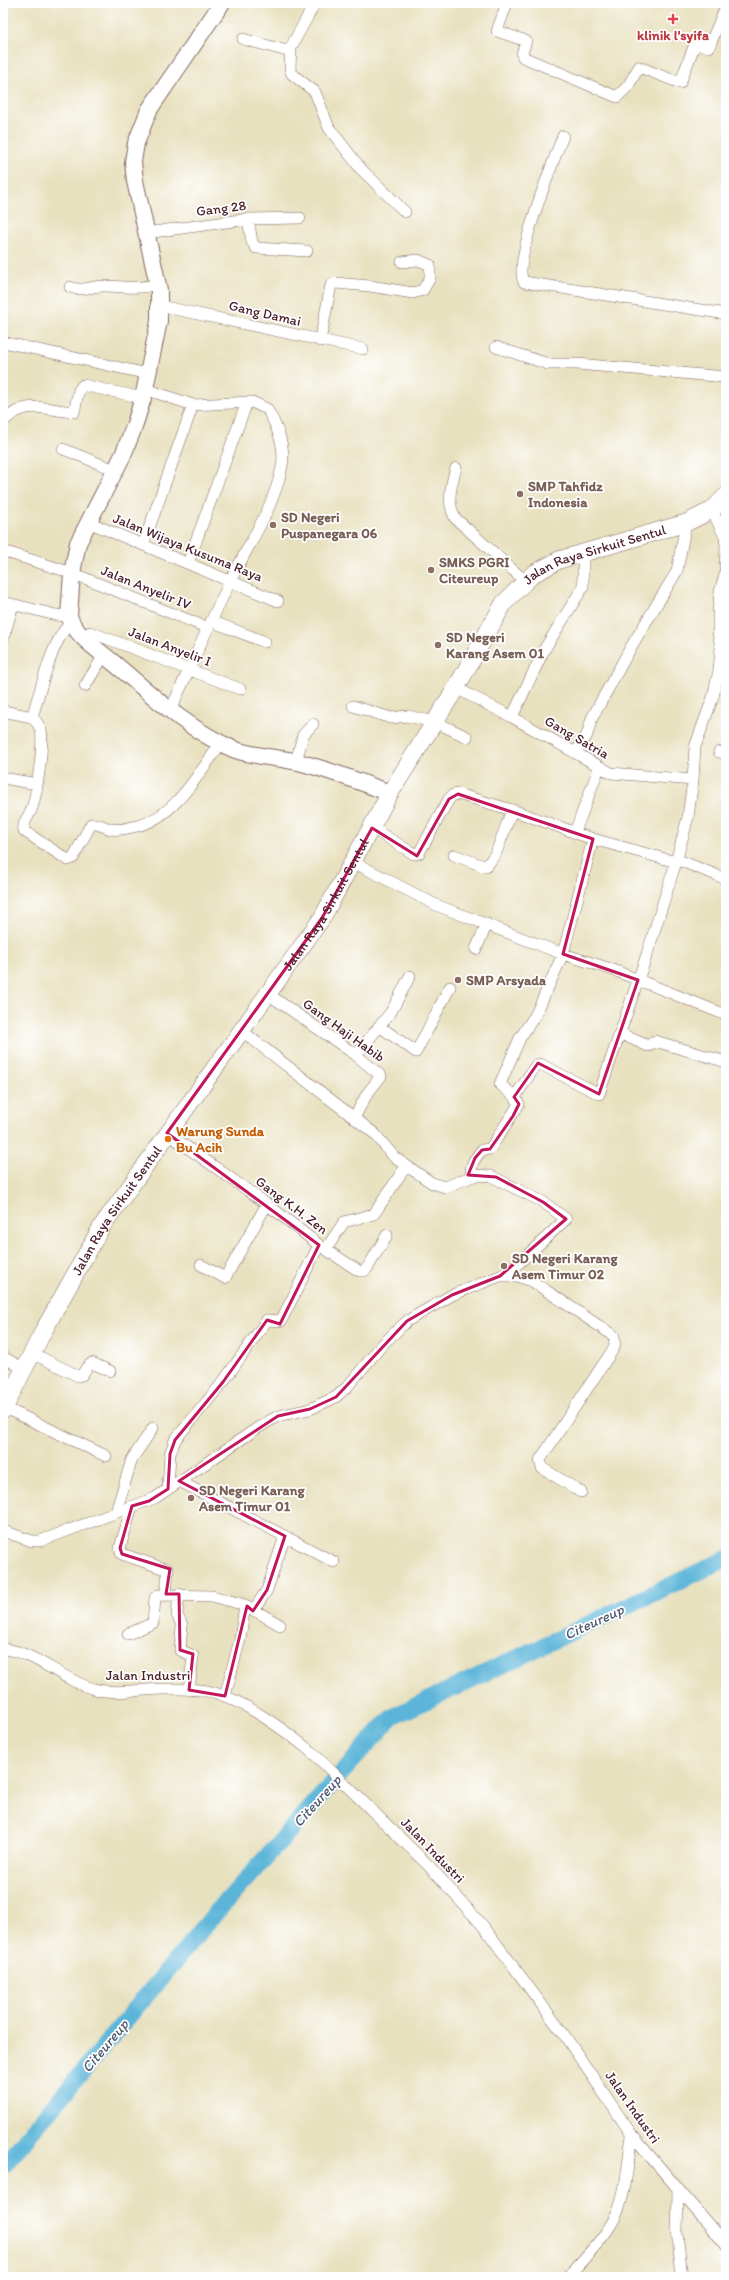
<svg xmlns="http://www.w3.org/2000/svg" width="729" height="2280" font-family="Itim,sans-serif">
<rect width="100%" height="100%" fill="#fff"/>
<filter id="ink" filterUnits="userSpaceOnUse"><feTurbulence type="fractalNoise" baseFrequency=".025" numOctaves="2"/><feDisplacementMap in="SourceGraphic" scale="8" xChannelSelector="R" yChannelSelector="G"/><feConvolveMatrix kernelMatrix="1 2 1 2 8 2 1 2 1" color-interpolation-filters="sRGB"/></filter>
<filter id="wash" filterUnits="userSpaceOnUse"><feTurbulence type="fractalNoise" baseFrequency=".012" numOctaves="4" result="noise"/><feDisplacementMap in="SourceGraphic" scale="16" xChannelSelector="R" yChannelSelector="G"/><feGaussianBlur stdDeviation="0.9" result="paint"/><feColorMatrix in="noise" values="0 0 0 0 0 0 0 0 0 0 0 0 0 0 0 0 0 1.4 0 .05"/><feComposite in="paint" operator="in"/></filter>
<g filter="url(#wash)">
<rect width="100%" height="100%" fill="#e8e1bf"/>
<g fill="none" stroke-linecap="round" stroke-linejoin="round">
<path stroke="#5bb5d9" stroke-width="17" d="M3 2166 214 1915 392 1717 726 1559"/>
</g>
</g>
<g filter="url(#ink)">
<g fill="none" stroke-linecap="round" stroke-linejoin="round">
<defs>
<path id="street" d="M315 3 291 47 290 69 292 74 315 92 329 128 361 169 405 212
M507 3 497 31 526 41 522 54 523 57 617 97 628 86 639 67 680 83 695 44 709 47 726 6
M243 39 291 52
M563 136C555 157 511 266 524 282L726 314
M248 219 252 242 256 248 307 251
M146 233 248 219 300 218
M70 287C82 292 91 286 104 286 123 286 138 290 157 284
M160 306 363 349
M320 341 331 285 335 283 370 286 413 293 423 290 430 278V265L418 260 402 262
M3 342 148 374
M496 347 548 364H577L726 377
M145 389 193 405
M3 422C25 398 46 410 74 412L79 390 83 385 143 398
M63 449 115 470
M456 468C451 486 446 500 455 518L525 581
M712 510 725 537 726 546
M88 522 278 601
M143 545 193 405 252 402 267 409C277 426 286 446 282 466 275 506 248 545 230 582 209 624 190 668 170 711
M3 551 72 573 208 628
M188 563 247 402
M3 602 56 615 69 616
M211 621 265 642
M90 632 240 689
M3 639 13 605
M85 686 104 655
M456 688 512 717 611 773 693 780
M353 706 391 718 407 716 435 722 467 737
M3 711 32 717C40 693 52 638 71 623
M32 717C36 721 39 725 41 730 44 744 37 793 32 808 30 816 22 821 24 831L68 860 73 858 91 824C98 822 104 828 111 829 118 830 125 829 132 827 173 821 198 774 221 743
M512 717 544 650 583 587V553
M719 752 726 753
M575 753 587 735 592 718 631 647 677 571 686 523
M296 762 303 735 313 724
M3 778 37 784
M372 828 414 854 419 853 449 799 453 795 458 794 512 810 593 839 676 862
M575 832 599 768
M454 855 486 867 496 853 512 810
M676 859 726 879
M353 862 436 905 563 954 611 969 726 1015
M476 949 487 924
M268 994 356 1055 381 1076 367 1094 354 1118
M379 1026 416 1052 450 987
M242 1031 375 1134 395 1158 432 1183 445 1187 476 1175 491 1176 543 1202 566 1219 519 1263 501 1276
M621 1034 648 1046 655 1041 726 1062
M356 1055 391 1012 410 976
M515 1097 536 1065 540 1064 599 1094 647 954 676 862 688 817 693 780 695 747 713 697 719 670 721 648 718 632V613L720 592 725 574 726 546
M167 1133 267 1204 319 1245 359 1271H364L368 1267 387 1235
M472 1176C469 1165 475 1158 482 1150L490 1149 519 1104 515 1097 500 1084 520 1038 536 1014 563 954 593 839
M326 1249 344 1222 374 1214 406 1166
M201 1265 225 1278 267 1204
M32 1353 78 1376 82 1375 87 1367 92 1363 110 1371
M3 1357 24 1369
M3 1407 106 1456
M179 1481 334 1562
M168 1489 170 1454 175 1440 223 1382 267 1320 281 1321 319 1245
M132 1506 120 1548 122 1554 168 1570 166 1594
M116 1512 132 1459 153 1428
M3 1531 32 1541H40L155 1498 259 1427 278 1416 310 1409 336 1397 347 1387 383 1344 407 1321 452 1295 500 1276H517L532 1281 614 1336 615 1345 612 1351 540 1460 542 1468 581 1492
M179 1594 177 1615 182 1625 180 1650 193 1656 189 1690
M247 1606 280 1625
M253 1611 267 1590 285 1536
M128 1634 153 1623 155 1598 158 1595 212 1596 245 1605 240 1639 225 1696
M3 1649C37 1652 61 1680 94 1689 117 1695 142 1689 166 1689 181 1689 197 1688 212 1692 244 1700 289 1733 315 1755L429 1866 484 1927 565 2036 632 2135 726 2245
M678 2190 677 2232 682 2277
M568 2277C584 2257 607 2237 617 2213 627 2189 628 2160 632 2135"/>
<path id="secondary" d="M222 3 149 110 136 143 133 162 135 181 159 290V321L143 398 134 427 123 455 78 543 72 573 69 616C75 636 100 651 115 664 152 695 187 729 233 749 254 757 276 757 298 762 330 770 360 782 390 793"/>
<g id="primary">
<path id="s1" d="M3 1410 44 1330 102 1226 322 918 390 793 456 688 504 603 533 574 559 560 686 523 712 510 726 496"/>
</g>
</defs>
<use href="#street" stroke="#81635f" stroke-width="12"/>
<use href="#secondary" stroke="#81635f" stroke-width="18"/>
<use href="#primary" stroke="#81635f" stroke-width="18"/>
<use href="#street" stroke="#fff" stroke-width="11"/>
<use href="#secondary" stroke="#fff" stroke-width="16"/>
<use href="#primary" stroke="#fff" stroke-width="17"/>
</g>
</g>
<path fill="none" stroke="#c2185b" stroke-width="3" stroke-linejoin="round" d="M458 794 593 839 563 954 638 980 599 1094 538 1063 514 1097 519 1104 513 1116 490 1149 482 1150 475 1158 468 1175 496 1177 543 1202 566 1219 500 1276 452 1295 407 1321 336 1397 310 1409 278 1416 179 1481 285 1536 267 1590 253 1611 247 1606 225 1696 189 1690 193 1654 180 1650 179 1594H166L170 1569 122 1554 120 1548 132 1506 149 1501 168 1489 170 1454 175 1440 223 1382 267 1320 280 1324 319 1245 167 1133 322 918 372 828 417 856 449 799Z"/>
<path fill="#e0444e" stroke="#fff" stroke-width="1.5" d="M671 13h4v4h4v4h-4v4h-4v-4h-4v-4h4z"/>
<g fill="#8d6e63" stroke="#fff" stroke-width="1.5">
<circle cx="520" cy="494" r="4"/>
<circle cx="273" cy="525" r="4"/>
<circle cx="431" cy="570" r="4"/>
<circle cx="438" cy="645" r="4"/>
<circle cx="458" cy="980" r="4"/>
<circle cx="504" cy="1266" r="4"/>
<circle cx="191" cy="1498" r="4"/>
</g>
<circle fill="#e8710a" stroke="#fff" stroke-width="1.5" cx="168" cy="1139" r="4"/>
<g text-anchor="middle" stroke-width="3.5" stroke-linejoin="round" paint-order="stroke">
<g font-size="14" font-weight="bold" fill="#be3a42" stroke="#fff">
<text x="673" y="40">klinik l'syifa</text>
</g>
<g font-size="14" fill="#4a1f2b" stroke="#fff">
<text transform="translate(221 208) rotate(-7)" y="5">Gang 28</text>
<text transform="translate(265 313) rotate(13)" y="5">Gang Damai</text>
<text transform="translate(188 547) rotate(22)" y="5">Jalan Wijaya Kusuma Raya</text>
<text dy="5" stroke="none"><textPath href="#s1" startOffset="1057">Jalan Raya Sirkuit Sentul</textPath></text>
<text transform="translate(146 587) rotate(22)" y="5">Jalan Anyelir IV</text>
<text transform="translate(170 646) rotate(21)" y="5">Jalan Anyelir I</text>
<text transform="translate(577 737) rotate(30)" y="5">Gang Satria</text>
<text dy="5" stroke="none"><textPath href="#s1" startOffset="601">Jalan Raya Sirkuit Sentul</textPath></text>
<text transform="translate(344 1030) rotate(36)" y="5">Gang Haji Habib</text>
<text transform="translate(292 1205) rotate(37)" y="5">Gang K.H. Zen</text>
<text dy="5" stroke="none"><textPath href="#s1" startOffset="230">Jalan Raya Sirkuit Sentul</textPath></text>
<text x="148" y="1680">Jalan Industri</text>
<text transform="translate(433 1850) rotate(46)" y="5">Jalan Industri</text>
<text transform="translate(633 2107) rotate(55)" y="5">Jalan Industri</text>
</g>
<g font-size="14" font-weight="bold" fill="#785e54" stroke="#fff" text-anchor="start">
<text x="528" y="491">SMP Tahfidz<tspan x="528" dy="16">Indonesia</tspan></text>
<text x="281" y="522">SD Negeri<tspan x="281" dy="16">Puspanegara 06</tspan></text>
<text x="439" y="567">SMKS PGRI<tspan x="439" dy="16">Citeureup</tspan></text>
<text x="446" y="642">SD Negeri<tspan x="446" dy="16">Karang Asem 01</tspan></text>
<text x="466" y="985">SMP Arsyada</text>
<text x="512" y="1263">SD Negeri Karang<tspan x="512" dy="16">Asem Timur 02</tspan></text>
<text x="199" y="1495">SD Negeri Karang<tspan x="199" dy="16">Asem Timur 01</tspan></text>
</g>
<g font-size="14" font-weight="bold" fill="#c56008" stroke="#fff" text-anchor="start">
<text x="176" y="1136">Warung Sunda<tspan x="176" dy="16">Bu Acih</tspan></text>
</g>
<g font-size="15" font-style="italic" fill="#515b71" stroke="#fff">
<text transform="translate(594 1622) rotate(-25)" y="5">Citeureup</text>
<text transform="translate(317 1801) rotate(-48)" y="5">Citeureup</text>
<text transform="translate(105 2046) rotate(-50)" y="5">Citeureup</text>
</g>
</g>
<rect width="729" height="2280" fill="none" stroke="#fff" stroke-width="16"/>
</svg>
